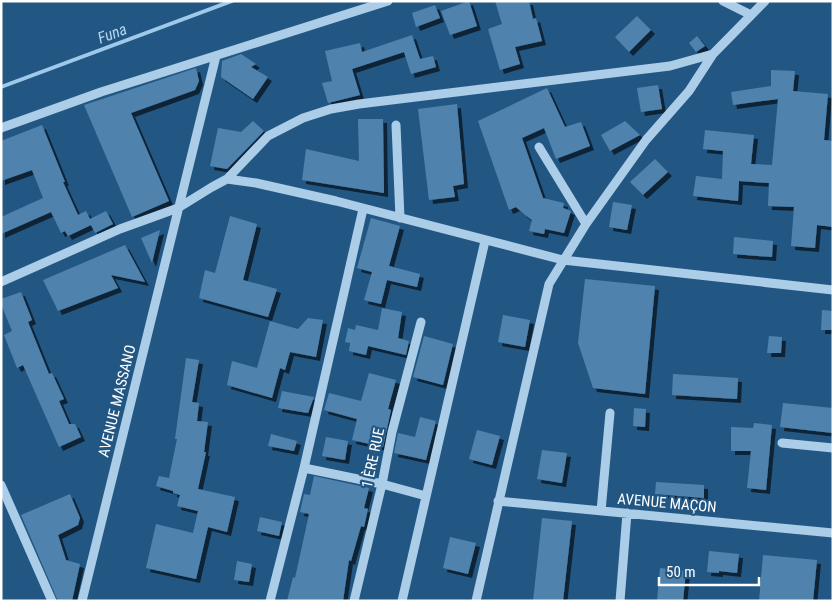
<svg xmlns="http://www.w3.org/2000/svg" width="834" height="602" font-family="'Roboto Condensed',sans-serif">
<defs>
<filter id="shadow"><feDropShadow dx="4" dy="4" stdDeviation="0" flood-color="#0009"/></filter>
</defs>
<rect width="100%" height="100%" fill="#225784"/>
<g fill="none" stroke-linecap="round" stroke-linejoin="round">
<path stroke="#9fc9ea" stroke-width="4" d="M1 87 232 1"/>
</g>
<path fill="#4f83ae" filter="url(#shadow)" d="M469 1 477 26 450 35 441 11Z
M495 1H529L533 19 536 18 542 41 515 47 520 64 500 70 488 29 502 24Z
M435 5 440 18 416 27 412 13Z
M637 16 651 30 629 52 615 37Z
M412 35 420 59 433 56 436 67 411 74 404 52 352 69 360 95 328 103 322 83 332 81 325 51 360 43 362 52Z
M697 36 705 46 696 52 689 43Z
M241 54 256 64 251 67 268 77 253 99 221 77 222 61Z
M196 68 199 81 195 90 131 113 169 201 132 217 84 105Z
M771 70 795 71 793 91 828 94 824 140 833 141V227L817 225 815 248 791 246 794 207 768 206 769 183 739 181 738 201 693 196 696 176 722 179 723 151 703 149 705 130 754 135 751 164 772 165 778 99 733 105 731 92 771 86Z
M658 85 662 109 641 112 637 88Z
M547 88 565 127 581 122 590 146 556 159 544 128 522 138 543 198 564 203 563 208 571 211 564 233 545 229 544 234 529 231 532 220 525 215 516 207 509 210 478 121Z
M457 104 464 184 453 186 455 197 429 200 418 109Z
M358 119H383L384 193 302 180 306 149 359 161Z
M253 121 264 131 227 169 210 166 218 128 241 132Z
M625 121 640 135 610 151 601 135Z
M42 125 65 182H63L78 215 86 211 90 219 106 211 113 224 95 233 91 225 68 236 65 231 61 233 51 212 1 234V217L43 198 32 170 1 181V141Z
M655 159 668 172 643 195 630 182Z
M613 202 632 205 627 230 609 227Z
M230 216 257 224 243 280 277 289 268 317 199 298 205 270 215 273Z
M371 218 400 226 389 266 420 274 417 287 387 280 381 304 364 300 372 272 357 268Z
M160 230 152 263 141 238Z
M734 237 773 241 772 257 733 254Z
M125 245 145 282 111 275 118 288 58 311 43 280Z
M585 279 655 286 645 394 593 388 578 343Z
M21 292 32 320 28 322 49 374 52 373 64 399 59 401 69 424H75L81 437 59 447 23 365 17 368 4 335 12 331 1 304V299Z
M382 308 402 312 398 338 409 341 406 355 368 346 366 355 349 351 350 343 345 342 348 328 355 330 356 325 378 330Z
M822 310 833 311V330H821Z
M503 315 530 320 525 347 498 342Z
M308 318 323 320 316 357 290 352 285 370 280 368 272 398 227 385 232 361 257 368 270 321 298 329Z
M424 336 453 344 443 385 413 377Z
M769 336 782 337 781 353H767Z
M186 358 199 360 192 402 199 403 197 421 208 422 204 452H206L198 489 235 497 227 532 208 527 196 579 146 568 156 524 193 533 198 511 177 506 180 495 173 493V491L156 486 159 476 169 478 177 439H175Z
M369 373 396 380 388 409 391 410 383 447 352 440 357 419 324 410 329 393 361 401Z
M673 374 738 378 737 399 672 395Z
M282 391 314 397 308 413 278 408Z
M783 403 833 408V433L780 427Z
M634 408 646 409 645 427 633 426Z
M420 417 436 421 426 460 394 453 398 433 415 437Z
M754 423 772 425 766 490 747 488 751 451H731V427L753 428Z
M477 430 500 436 492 465 469 459Z
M271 434 297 441 294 451 268 446Z
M326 437 348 441 345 460 322 456Z
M542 450 567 453 562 483 537 479Z
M314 476 369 488 364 508 368 509 364 527 361 526 351 561 349 560 343 601H287L293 577 295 578 309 514 300 512 304 494 310 495Z
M656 482 704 485V498L655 494Z
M70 494 80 518 78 525 58 535 66 560 80 564 72 601H58L21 515Z
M260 517 282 522 279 536 257 531Z
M542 518 572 521 563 601H533Z
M450 537 476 543 468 574 443 568Z
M709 551 739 554 737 573 719 571V573L707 572Z
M763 555 817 560 813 601H759Z
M237 561 252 564 249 582 234 580Z
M660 568 686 571 683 601H657Z"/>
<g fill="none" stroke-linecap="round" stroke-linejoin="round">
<path stroke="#abcde8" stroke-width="9" d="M723 1 751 15
M396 125 400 218
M1 128 101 92 388 1
M539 147 586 224
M227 179 268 136 303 118 331 109 359 104 670 66 713 54
M1 282 120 229 178 208 212 187 227 179 256 183 336 201 563 260 833 290
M782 443 833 448
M304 468 382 484 426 496
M1 485 52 601
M498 501 833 533
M601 511 610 413
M82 601 216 56
M270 601 304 468 363 209
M354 601 382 484 392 432 421 322
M402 601 485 241
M476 601 549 284 586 224 646 140 689 91 713 54 765 1
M620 601 627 513"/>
</g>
<g text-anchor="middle" stroke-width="4.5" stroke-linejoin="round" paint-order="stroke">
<g font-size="15" fill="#fff" stroke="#225784">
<text transform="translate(117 401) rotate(-76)" y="5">AVENUE MASSANO</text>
<text transform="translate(373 458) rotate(-78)" y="5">1 ÈRE RUE</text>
<text transform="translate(667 503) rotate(5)" y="5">AVENUE MAÇON</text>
</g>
<g font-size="16" font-style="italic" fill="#b6d7f0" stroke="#225784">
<text transform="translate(112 33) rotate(-21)" y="6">Funa</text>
</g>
</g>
<rect width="834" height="602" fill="none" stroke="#ffffff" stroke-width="5"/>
<path d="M659 577v8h100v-8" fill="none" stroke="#ffffff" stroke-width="2.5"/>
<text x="666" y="577" font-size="15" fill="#ffffff" stroke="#225784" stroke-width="4" paint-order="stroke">50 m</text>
</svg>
